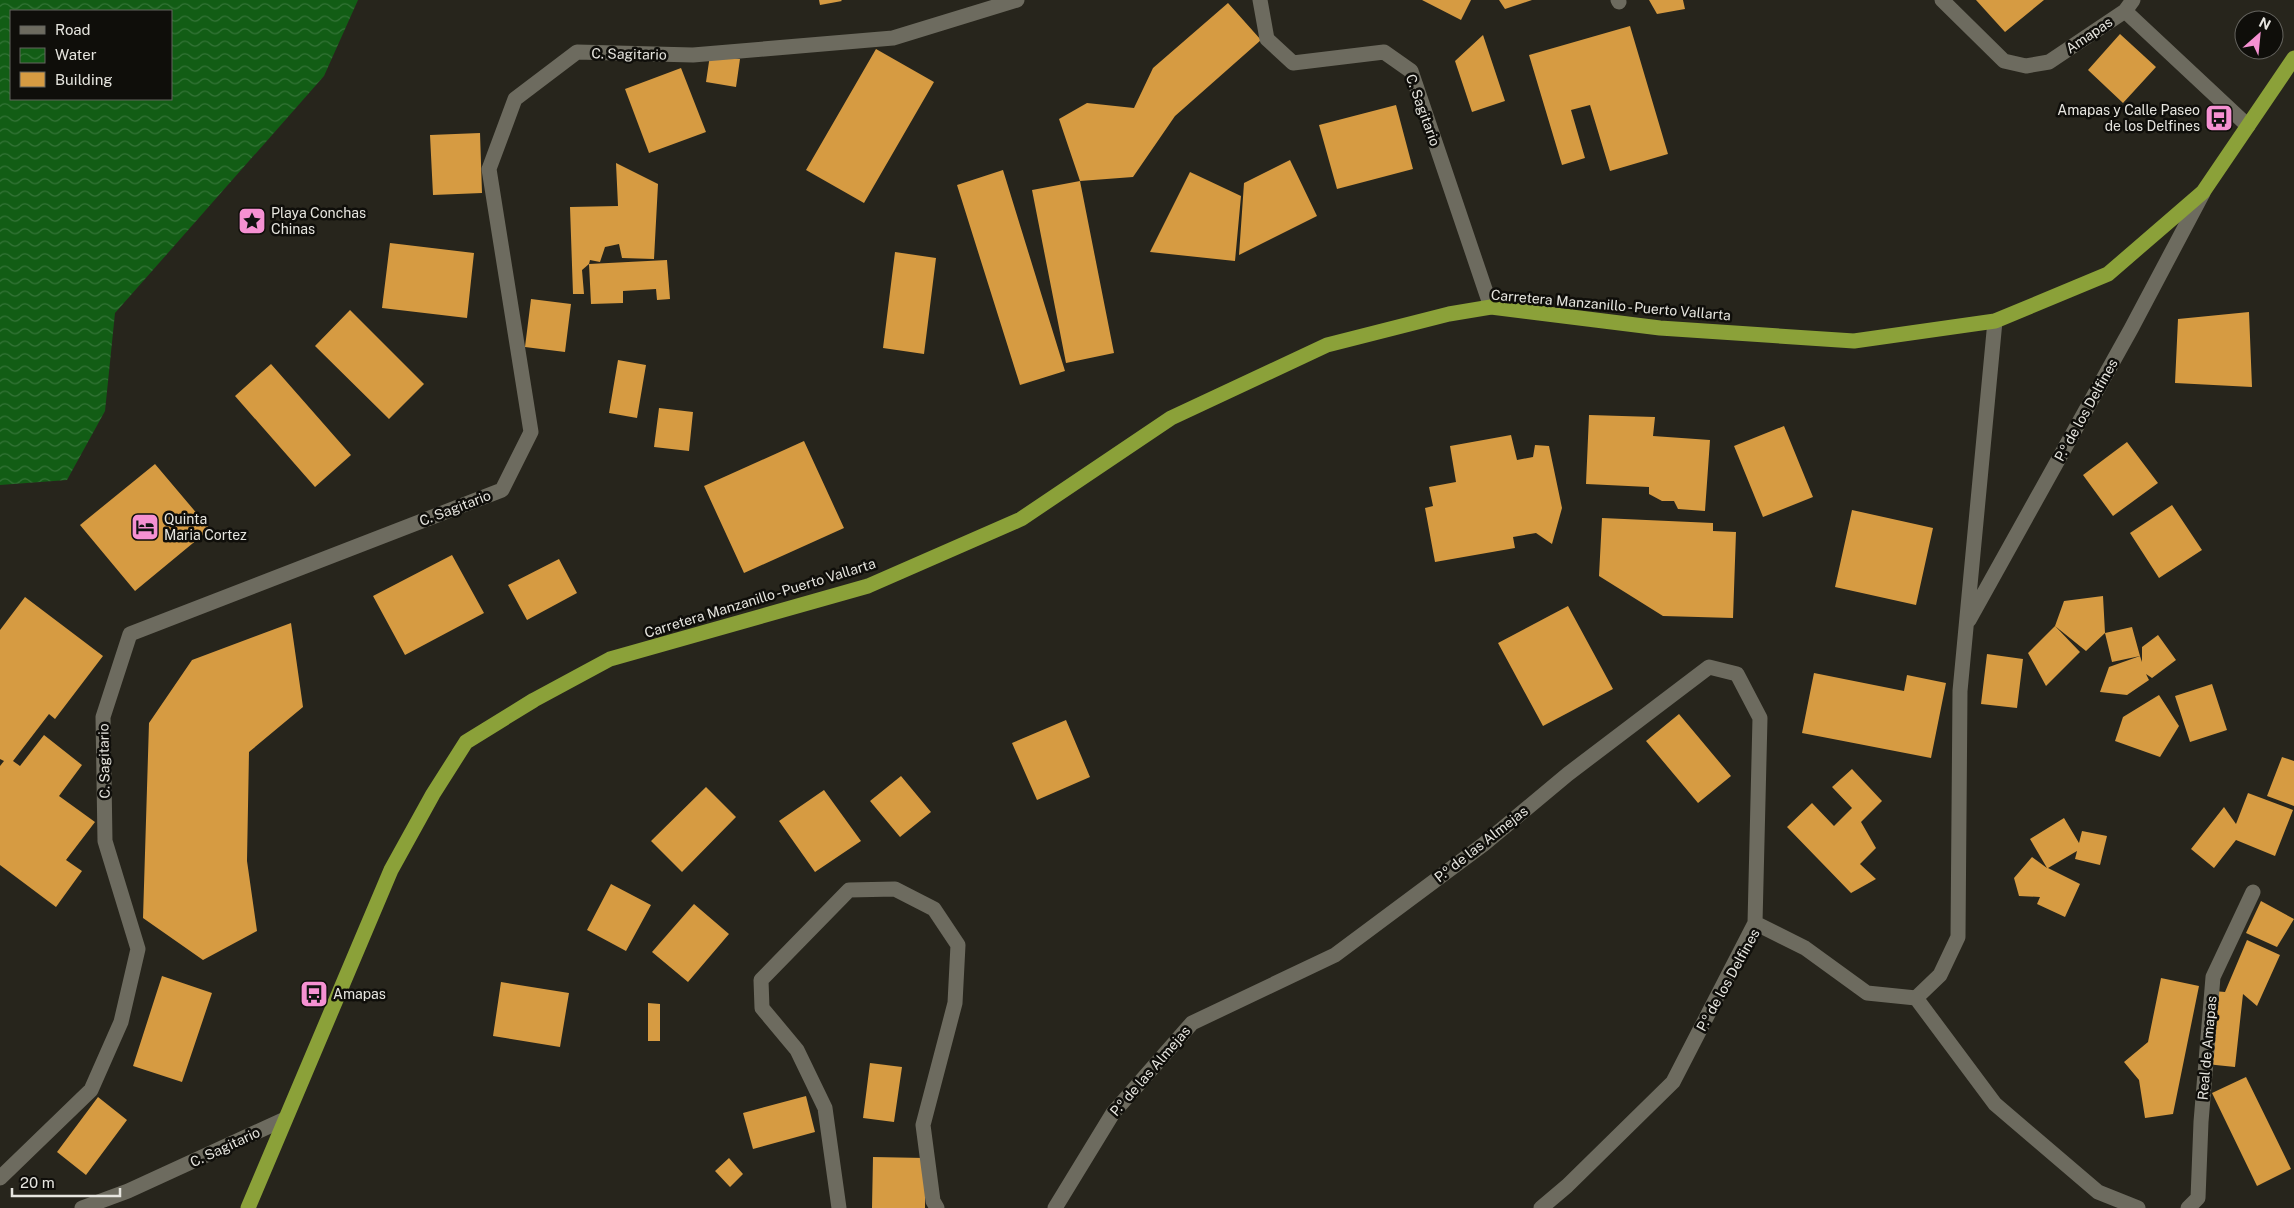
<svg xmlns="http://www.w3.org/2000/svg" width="2294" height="1208" font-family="'Public Sans',sans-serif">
<defs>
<pattern id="water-waves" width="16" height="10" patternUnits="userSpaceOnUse" patternTransform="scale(1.25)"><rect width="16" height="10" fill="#125d15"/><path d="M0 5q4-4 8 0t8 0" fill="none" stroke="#347437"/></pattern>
</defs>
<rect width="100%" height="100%" fill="#27251c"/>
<path fill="url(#water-waves)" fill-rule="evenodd" d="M0 0H358L324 76 115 313 105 411 67 480 0 485ZM11 11H171V99H11Z"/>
<path fill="#d69b42" d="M819 0H841L842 1 820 5Z
M1422 0H1471L1461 20Z
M1499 0H1532L1505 9Z
M1649 0H1683L1685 9 1657 14Z
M1976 0H2044L2005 32Z
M1228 3 1261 40 1175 116 1133 177 1080 181 1059 119 1087 103 1134 108 1153 68Z
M1630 26 1668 154 1610 171 1590 105 1571 110 1585 158 1562 165 1529 55Z
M2120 34 2156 67 2123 103 2088 70Z
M1483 35 1505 101 1472 112 1455 61Z
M876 49 934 82 864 203 806 170Z
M710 55 740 59 736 87 706 82Z
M681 68 706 132 649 153 625 89Z
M1396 105 1413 169 1337 189 1319 125Z
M480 133 482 193 433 195 430 135Z
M1290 160 1317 216 1239 255 1244 183Z
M616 163 658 184 654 259 622 258 619 244 605 247 600 262 590 260 589 264 582 270 584 294H573L570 207 618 206Z
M1003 170 1065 371 1020 385 957 185Z
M1190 172 1241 196 1235 261 1150 252Z
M1080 181 1114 353 1066 363 1032 190Z
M390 243 474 253 467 318 382 308Z
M895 252 936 258 924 354 883 348Z
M667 260 670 299 657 300 656 289 623 291V303L591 304 589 264Z
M531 299 571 304 565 352 525 347Z
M350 310 424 384 389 419 315 346Z
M2249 312 2252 387 2175 383 2178 319Z
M618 360 646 365 637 418 609 413Z
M271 364 351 455 315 487 235 396Z
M659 408 693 412 689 451 654 447Z
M1589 415 1655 417 1653 436 1710 440 1705 511 1678 509 1674 501H1662L1649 494V487L1586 484Z
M1784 426 1813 497 1763 517 1734 446Z
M1511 435 1517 460 1533 457 1535 445 1549 446 1562 508 1552 544 1536 533 1513 537 1515 548 1435 562 1425 508 1433 506 1429 487 1456 482 1450 446Z
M804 441 844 528 744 573 704 486Z
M2127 442 2158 483 2113 516 2083 475Z
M155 464 210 529 135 591 80 525Z
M2172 505 2202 550 2159 578 2130 533Z
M1852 510 1933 528 1916 605 1835 587Z
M1602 518 1713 523V531L1736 532 1733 618 1663 616 1599 576Z
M452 555 484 613 405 655 373 596Z
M559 559 577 593 527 620 508 585Z
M2103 596 2105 633 2086 651 2055 626 2080 652 2046 686 2028 653 2055 626 2064 601Z
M25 597 103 656 55 719 49 714 13 761 20 766 44 735 82 765 59 796 95 822 66 860 82 871 56 907 0 865V766L4 761 0 759V630Z
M1568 606 1613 689 1543 726 1498 643Z
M291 623 303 707 249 752 247 861 257 931 203 960 143 918 149 723 192 660Z
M2132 627 2140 656 2112 662 2105 633Z
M2158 635 2176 660 2152 678 2146 674 2149 680 2127 695 2100 692 2109 667 2140 656 2142 662V647Z
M1987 654 2023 659 2017 708 1981 704Z
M1814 673 1904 691 1907 675 1946 683 1931 758 1802 733Z
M2212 684 2227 730 2190 742 2175 696Z
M2159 695 2179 726 2160 757 2115 741 2123 717Z
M1679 714 1731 776 1698 803 1646 741Z
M1066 720 1090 777 1037 800 1012 743Z
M2282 757 2294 761V806L2267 796Z
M1852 769 1882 801 1861 822 1876 848 1860 864 1876 879 1851 893 1787 827 1812 803 1834 826 1852 808 1832 787Z
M901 776 931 812 900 837 870 801Z
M706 787 736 817 682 872 651 841Z
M824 790 861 841 815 872 779 821Z
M2248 793 2293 810 2275 856 2236 840 2214 868 2191 849 2224 807 2236 824Z
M2064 818 2079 843 2082 831 2107 836 2100 865 2075 859 2077 851 2048 868 2080 884 2065 917 2037 904 2040 897 2019 896 2014 878 2032 857 2047 868 2030 839Z
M611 884 651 905 626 951 587 930Z
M2261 901 2294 919 2277 947 2246 933Z
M694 904 729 934 688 982 652 952Z
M2247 940 2280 955 2257 1006 2243 994 2235 1067 2206 1064 2214 991 2225 992Z
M162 976 212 993 182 1082 133 1066Z
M2161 978 2199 986 2173 1114 2145 1118 2139 1080 2124 1062 2148 1042Z
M501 982 569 993 560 1047 493 1036Z
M648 1003 660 1004V1041H648Z
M870 1063 902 1067 894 1122 863 1118Z
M2246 1077 2291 1169 2257 1186 2212 1093Z
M806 1096 815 1132 753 1149 743 1113Z
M98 1097 127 1120 86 1175 57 1152Z
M873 1157 925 1158V1208H872Z
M729 1158 743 1174 730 1187 715 1171Z"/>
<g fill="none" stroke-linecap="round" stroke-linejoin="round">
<path stroke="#6d6b5f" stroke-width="15" d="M1260 0 1267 39 1293 63 1384 52 1411 71 1491 307
M1618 0 1619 2
M1942 0 2004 61 2026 66 2049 62 2125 11 2133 0
M2125 11 2248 126
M1969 620 2131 329 2203 193
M1755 923 1805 948 1867 993 1916 998 1940 975 1958 937 1960 691 1995 321
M1916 998 1995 1104 2098 1192 2138 1208
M0 1178 91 1090 121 1022 138 949 105 841 103 717 130 634 502 490 531 432 489 169 515 99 577 52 693 55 893 38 1017 0
M82 1208 128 1191 285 1119
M839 1208 825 1108 797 1050 762 1008 761 980 849 890 895 889 934 909 958 945 955 1003 923 1125 933 1201 937 1208
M1055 1208 1113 1113 1192 1023 1335 955 1484 844 1568 774 1709 667 1737 674 1760 718 1755 923 1673 1082 1567 1186 1541 1208
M2188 1208 2198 1198 2201 1122 2213 977 2253 892"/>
<path stroke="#8ba139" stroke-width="15" d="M248 1208 391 870 433 794 466 742 534 700 610 659 868 586 1021 519 1171 418 1327 345 1449 314 1491 307 1660 328 1854 341 1995 321 2108 274 2203 192 2294 58"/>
</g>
<defs>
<symbol id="bus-square" viewBox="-11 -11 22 22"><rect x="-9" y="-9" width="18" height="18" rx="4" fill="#f591d2" stroke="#0f0e0a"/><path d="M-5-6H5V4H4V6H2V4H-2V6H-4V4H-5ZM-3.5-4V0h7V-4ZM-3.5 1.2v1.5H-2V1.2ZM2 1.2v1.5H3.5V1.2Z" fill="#111"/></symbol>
<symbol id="sight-square" viewBox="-11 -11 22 22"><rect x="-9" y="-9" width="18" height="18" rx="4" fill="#f591d2" stroke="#0f0e0a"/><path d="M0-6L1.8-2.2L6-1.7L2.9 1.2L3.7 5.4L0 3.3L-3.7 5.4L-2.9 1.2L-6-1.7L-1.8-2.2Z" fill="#111"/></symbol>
<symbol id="hotel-square" viewBox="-11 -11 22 22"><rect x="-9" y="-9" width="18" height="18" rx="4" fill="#f591d2" stroke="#0f0e0a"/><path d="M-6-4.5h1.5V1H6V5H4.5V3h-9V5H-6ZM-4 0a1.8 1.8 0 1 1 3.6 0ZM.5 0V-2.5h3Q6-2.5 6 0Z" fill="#111"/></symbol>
</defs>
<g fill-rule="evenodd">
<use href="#bus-square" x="2203" y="102" width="32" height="32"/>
<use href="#sight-square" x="236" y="205" width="32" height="32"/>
<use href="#hotel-square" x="129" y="511" width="32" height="32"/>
<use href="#bus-square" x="298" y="978" width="32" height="32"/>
</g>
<g text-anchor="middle" stroke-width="5" stroke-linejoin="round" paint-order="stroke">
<g font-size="14" fill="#e6e5df" stroke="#0f0e0a">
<text transform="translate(2089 35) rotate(-34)" y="5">Amapas</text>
<text transform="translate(629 54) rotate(1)" y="5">C. Sagitario</text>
<text transform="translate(1423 110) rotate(70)" y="5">C. Sagitario</text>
<text transform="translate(1611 305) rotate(5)" y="5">Carretera Manzanillo - Puerto Vallarta</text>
<text transform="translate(2086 410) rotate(-61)" y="5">P.º de los Delfines</text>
<text transform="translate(455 508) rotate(-21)" y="5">C. Sagitario</text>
<text transform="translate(760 598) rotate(-17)" y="5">Carretera Manzanillo - Puerto Vallarta</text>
<text transform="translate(104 761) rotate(-91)" y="5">C. Sagitario</text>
<text transform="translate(1481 844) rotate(-38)" y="5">P.º de las Almejas</text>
<text transform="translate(1728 980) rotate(-61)" y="5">P.º de los Delfines</text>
<text transform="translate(2207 1048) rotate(-85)" y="5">Real de Amapas</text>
<text transform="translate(1150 1071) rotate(-49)" y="5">P.º de las Almejas</text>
<text transform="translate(225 1147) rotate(-25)" y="5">C. Sagitario</text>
</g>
<g font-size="14" fill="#e6e5df" stroke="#0f0e0a" text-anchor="start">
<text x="2200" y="115" text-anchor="end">Amapas y Calle Paseo<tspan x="2200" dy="16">de los Delfines</tspan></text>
<text x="271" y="218">Playa Conchas<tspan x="271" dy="16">Chinas</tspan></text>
<text x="164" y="524">Quinta<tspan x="164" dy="16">Maria Cortez</tspan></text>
<text x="333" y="999">Amapas</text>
</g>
</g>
<rect x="10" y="10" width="162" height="90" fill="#0f0e0a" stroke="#65645f"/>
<rect x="20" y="26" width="25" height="8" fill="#6d6b5f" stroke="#65645f"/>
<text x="55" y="35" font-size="15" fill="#e6e5df">Road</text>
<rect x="20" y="48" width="25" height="15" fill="url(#water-waves)" stroke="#65645f"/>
<text x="55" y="60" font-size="15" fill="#e6e5df">Water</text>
<rect x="20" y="72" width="25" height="15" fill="#d69b42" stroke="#65645f"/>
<text x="55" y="85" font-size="15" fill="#e6e5df">Building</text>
<g transform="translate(2259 35) rotate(27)"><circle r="24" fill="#0f0e0a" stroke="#65645f"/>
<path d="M0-4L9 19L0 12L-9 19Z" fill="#f591d2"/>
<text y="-8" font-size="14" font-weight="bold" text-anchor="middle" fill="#e6e5df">N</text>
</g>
<path d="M12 1188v8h108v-8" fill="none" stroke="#e6e5df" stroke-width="2.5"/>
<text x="20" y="1188" font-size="15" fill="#e6e5df" stroke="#0f0e0a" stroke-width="4" paint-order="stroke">20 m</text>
</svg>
